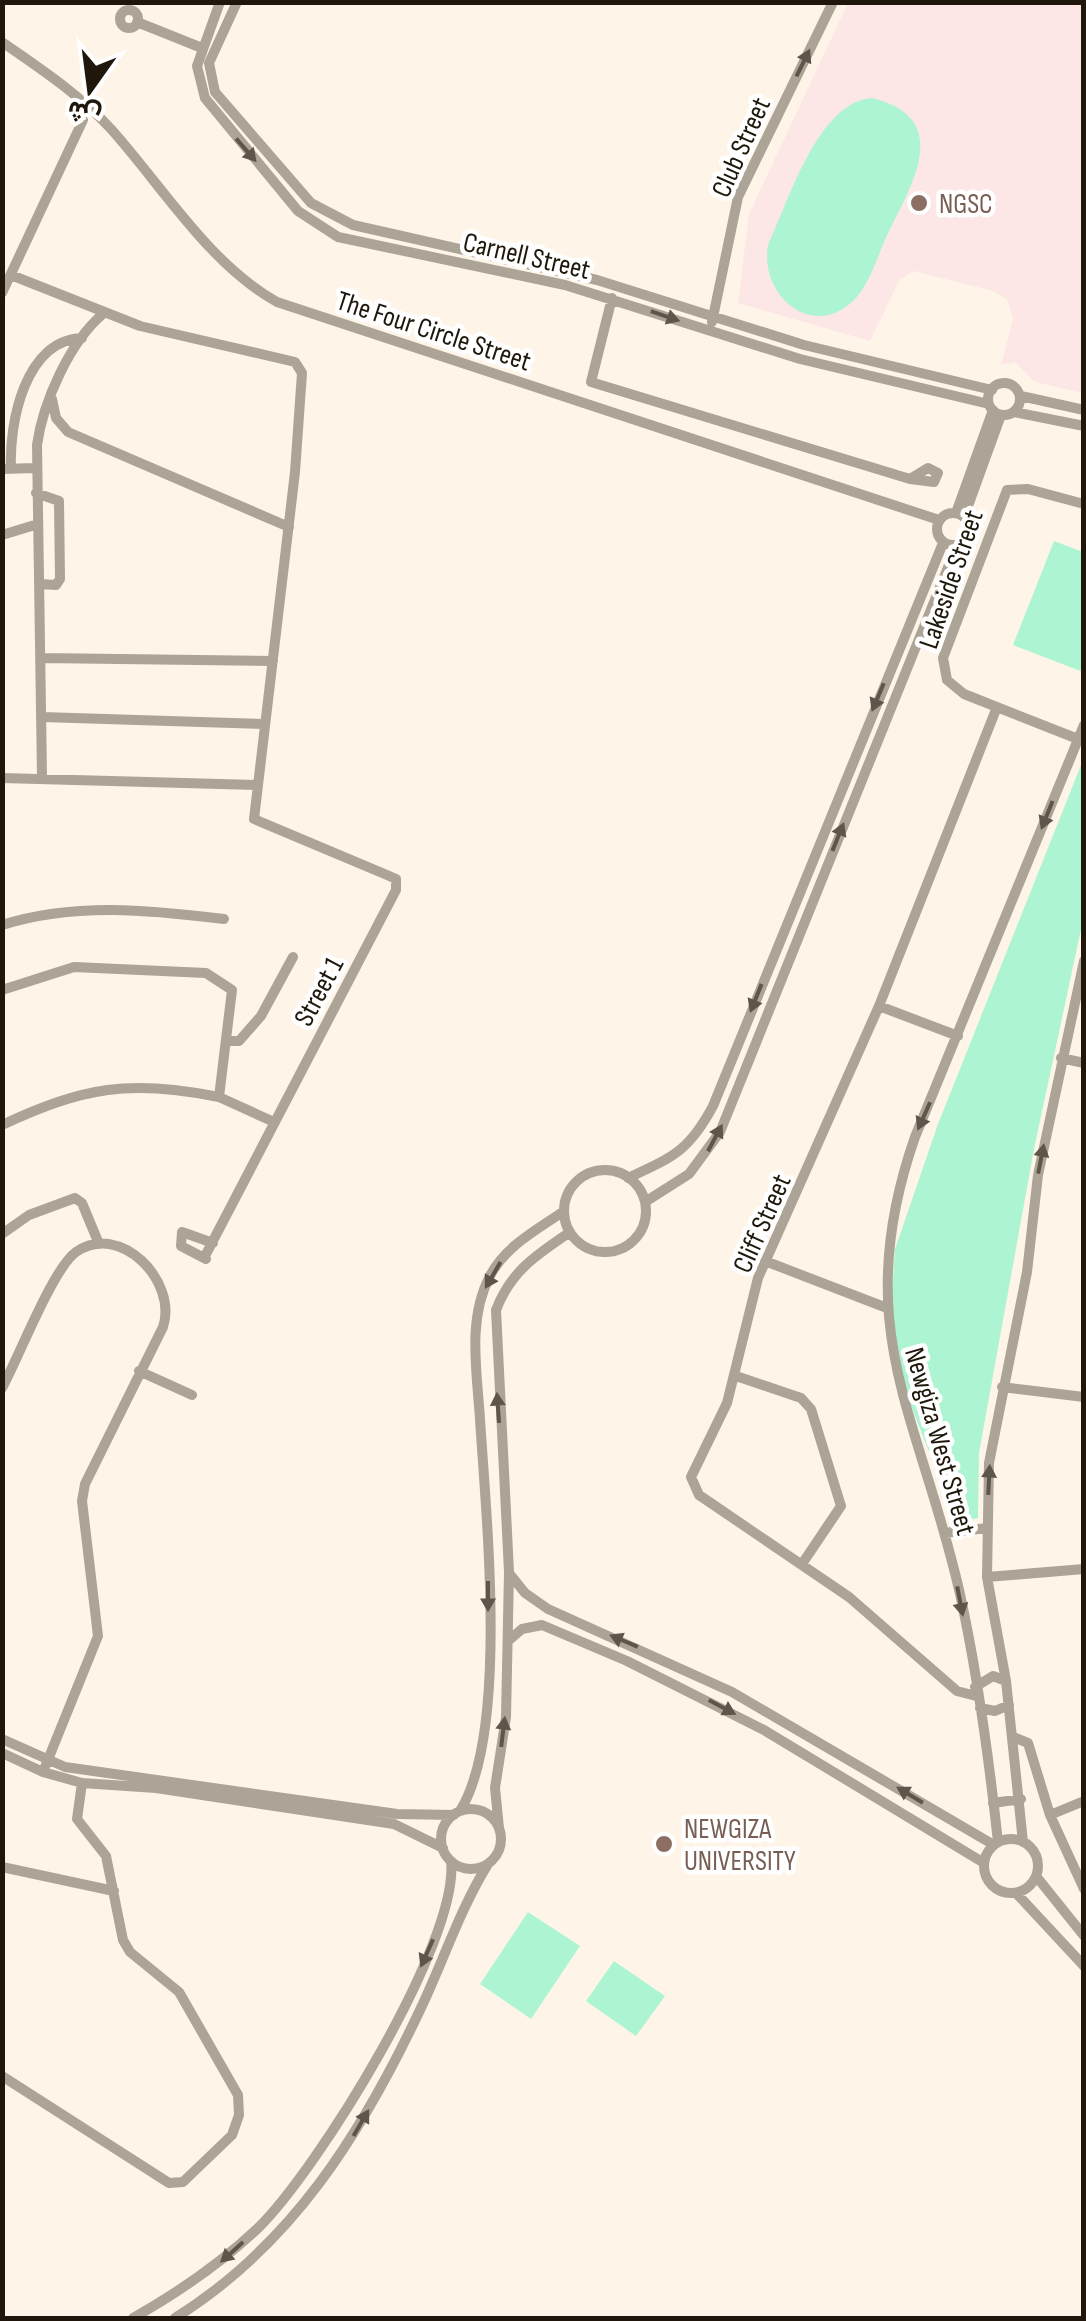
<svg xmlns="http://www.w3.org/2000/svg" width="1086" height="2321" font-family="'Sofia Sans Condensed',Vazirmatn,sans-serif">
<rect width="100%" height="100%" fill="#fef5e8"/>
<path fill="#fce6e6" d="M848 3H1083V393L1035 382 1015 362 1001 365 1013 319 1007 299 993 291 913 271 899 281 870 341 738 303 749 214Z"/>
<path fill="#adf5d2" d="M872 98C954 118 912 184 888 233 878 254 870 285 853 301 811 341 759 294 768 245 789 200 818 102 872 98Z
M1054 541 1083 552V672L1013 645Z
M1083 760V920L1034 1149 979 1453 978 1518 957 1523 888 1347 895 1249 938 1124Z
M528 1912 580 1946 531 2019 480 1984Z
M614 1961 665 1996 636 2036 586 2001Z"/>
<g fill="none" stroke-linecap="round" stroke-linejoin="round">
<path stroke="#aca496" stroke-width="10" d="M220 2 197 66 205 98 298 211 338 237 565 285 800 359 989 404
M237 2 209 63 215 92 311 203 353 225 597 280 804 345 992 390
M120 19a9 9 0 1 1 18 0a9 9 0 1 1-18 0Z
M137 22 202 48
M2 42C41 69 79 94 111 129 163 187 209 264 277 302L939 520
M11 275 140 326 295 362 302 373 295 472 254 819 387 875 396 879V890L204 1258
M2 293 83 120
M612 298 591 382 910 479
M712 322 738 197 833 2
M988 399a16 16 0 1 1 32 0a16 16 0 1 1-32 0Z
M1021 396 1084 410
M52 399 56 418 68 432 289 527
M1014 412 1084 426
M11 468C9 423 25 340 82 338
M928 468 938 473 934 482 910 479Z
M2 469 36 468
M36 493 59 501 60 579 56 585 40 584
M937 529a16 16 0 1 1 32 0a16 16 0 1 1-32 0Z
M956 513 993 410
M964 517 1001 415
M2 535 38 524
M41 658 273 661
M42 717 265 724
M1078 739 964 694 947 680 943 658 1007 490 1028 489 1084 504
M42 776 37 445C43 402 70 341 104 313
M2 778 258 785
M2 925C75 902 150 910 224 919
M2 990 74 967 206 973 232 990 219 1097C129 1079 84 1087 2 1125
M879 1006 958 1036
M228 1041H239L261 1016 293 957
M1061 1058 1084 1063
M219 1097 274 1122
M564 1211a41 41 0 1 1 82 0a41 41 0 1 1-82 0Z
M628 1178C673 1157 689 1151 713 1106L943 543
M645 1202 689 1174 720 1132 957 545
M2 1234 29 1215 75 1198 82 1203 99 1244
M206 1259 181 1246 182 1232 213 1243
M765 1261 887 1308
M139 1371 192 1395
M736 1376 801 1398 811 1409 841 1506 802 1564
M1002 1387 1084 1397
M2 1388C18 1359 53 1268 76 1252 121 1221 178 1282 163 1327L85 1484 82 1501 98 1636 43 1772
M944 1533 987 1528
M509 1573 525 1593 548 1609 732 1692 994 1845
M987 1577 1084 1569
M508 1641 522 1629 542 1625 627 1661 764 1730 984 1863
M975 1687 993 1676 1006 1681
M976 1696 957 1691 849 1597 699 1495 691 1477 727 1403 758 1278 879 1006 997 707
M980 1708 995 1711 1009 1705
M1013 1737 1028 1743 1050 1815 1084 1889
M2 1739 65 1767 397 1814 454 1815
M2 1753 43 1772 82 1783 156 1788 394 1824 443 1848
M993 1803 1021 1799
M441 1839a30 30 0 1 1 60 0a30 30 0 1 1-60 0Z
M460 1811C509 1732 486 1516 480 1419 477 1372 467 1319 490 1276 505 1246 537 1230 564 1211
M1050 1815 1084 1801
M499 1828 495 1788 506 1717 509 1572 496 1310C511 1271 536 1255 570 1232
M984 1866a27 27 0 1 1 54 0a27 27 0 1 1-54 0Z
M998 1842C989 1759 978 1676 960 1594 920 1416 848 1329 915 1137L1084 725
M1023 1842 1006 1681 987 1577 989 1463 1027 1272 1038 1175 1084 961
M2 1867 114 1891
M1036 1876 1084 1936
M1016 1893 1084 1966
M2 2076 169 2183 183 2182 232 2135 239 2115 238 2095 179 1992 130 1952 123 1940 106 1856 77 1819 82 1783
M133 2318C179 2292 219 2265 257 2229 317 2171 460 1941 451 1861
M175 2318C292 2245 362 2133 420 2010 443 1962 460 1909 488 1864"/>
</g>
<defs><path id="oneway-solid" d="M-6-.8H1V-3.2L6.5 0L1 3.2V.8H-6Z" transform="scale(2.5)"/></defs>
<g fill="#5e564a">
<use href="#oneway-solid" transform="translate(803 63) rotate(-64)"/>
<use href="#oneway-solid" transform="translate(246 150) rotate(49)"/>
<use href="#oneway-solid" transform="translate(665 316) rotate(19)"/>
<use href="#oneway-solid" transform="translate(878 697) rotate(113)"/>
<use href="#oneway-solid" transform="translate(1047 815) rotate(112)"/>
<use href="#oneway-solid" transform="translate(838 837) rotate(-68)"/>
<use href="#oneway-solid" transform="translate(756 998) rotate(112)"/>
<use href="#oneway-solid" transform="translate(924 1116) rotate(114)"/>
<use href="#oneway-solid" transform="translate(715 1138) rotate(-62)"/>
<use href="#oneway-solid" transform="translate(1041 1159) rotate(-79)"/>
<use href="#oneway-solid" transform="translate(493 1275) rotate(120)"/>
<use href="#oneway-solid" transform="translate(498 1408) rotate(-94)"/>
<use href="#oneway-solid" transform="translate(989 1480) rotate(-87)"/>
<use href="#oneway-solid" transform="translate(488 1596) rotate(90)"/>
<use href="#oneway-solid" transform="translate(960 1601) rotate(79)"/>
<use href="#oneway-solid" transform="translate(624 1641) rotate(-157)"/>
<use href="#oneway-solid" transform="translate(722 1707) rotate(28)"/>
<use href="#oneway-solid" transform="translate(503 1732) rotate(-83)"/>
<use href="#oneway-solid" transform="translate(910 1795) rotate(-149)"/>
<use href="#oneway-solid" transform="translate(427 1953) rotate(114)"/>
<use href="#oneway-solid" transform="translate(361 2123) rotate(-60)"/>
<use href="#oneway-solid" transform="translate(232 2252) rotate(138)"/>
</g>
<g fill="#8d6e63" stroke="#fff" stroke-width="4">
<circle cx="919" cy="203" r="10"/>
<circle cx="664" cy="1844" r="10"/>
</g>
<g text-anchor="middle" stroke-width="9" stroke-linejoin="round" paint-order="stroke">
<g font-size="28" fill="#1f170b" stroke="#fff">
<text transform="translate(740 147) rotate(-66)" y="10">Club Street</text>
<text transform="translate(527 255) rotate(13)" y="10">Carnell Street</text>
<text transform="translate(434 330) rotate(18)" y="10">The Four Circle Street</text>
<text transform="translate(950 579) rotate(-71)" y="10">Lakeside Street</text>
<text transform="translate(318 991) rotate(-62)" y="10">Street 1</text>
<text transform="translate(761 1223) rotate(-66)" y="10">Cliff Street</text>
<text transform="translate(941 1441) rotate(74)" y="10">Newgiza West Street</text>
</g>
<g font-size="28" fill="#785e54" stroke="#fff" text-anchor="start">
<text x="939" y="213">NGSC</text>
<text x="684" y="1838">NEWGIZA<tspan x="684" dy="32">UNIVERSITY</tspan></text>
</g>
</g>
<rect width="1086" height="2321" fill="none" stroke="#1f170b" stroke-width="10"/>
<g transform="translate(90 90) rotate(194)" stroke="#ffffff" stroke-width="8" paint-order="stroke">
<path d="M0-8L18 38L0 25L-18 38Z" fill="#1f170b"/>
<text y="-15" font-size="28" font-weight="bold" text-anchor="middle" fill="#1f170b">ش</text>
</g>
</svg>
